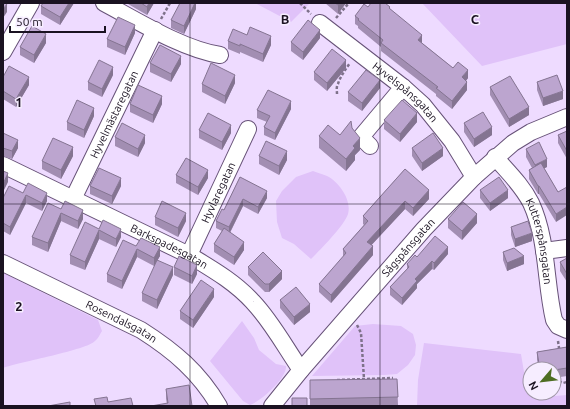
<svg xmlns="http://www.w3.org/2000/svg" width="570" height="409" font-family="Ubuntu,sans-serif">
<rect width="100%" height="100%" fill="#eedbff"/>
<path fill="#e0c2f9" d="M255 3H310L291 22Z
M422 3H567V44L482 66Z
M313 171C317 173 323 174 327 176 339 182 352 200 348 214 344 226 320 250 311 259L294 244 282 238 277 222 276 201 282 191 296 177Z
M3 273 98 320 102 331C100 334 98 339 95 341 87 350 19 362 3 368Z
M242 321 254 338 259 350 276 364 286 366C287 378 261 401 250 405L243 401 210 361Z
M373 324 401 326 413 334 416 345 415 355 408 365 397 374 384 375 312 376 355 326Z
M424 343 521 354 526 384 530 386V393H547L555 396 567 395V406H417L418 380Z"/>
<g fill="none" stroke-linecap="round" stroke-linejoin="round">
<defs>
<g id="minor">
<path d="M104 3C138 21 182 49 220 55"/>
<path id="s1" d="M320 23 403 87 423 105 452 141 474 177"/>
<path d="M3 52 31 3"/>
<path d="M370 146 361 137 403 87"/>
<path id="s2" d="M495 157C508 172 522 185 531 203 548 240 545 282 554 320L558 326 567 330"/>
<path id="s3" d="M3 165 189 255C212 269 235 282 253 302 272 322 285 347 301 370"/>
<path id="s4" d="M73 199 155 30"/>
<path d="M544 251 567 248"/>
<path id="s5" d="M189 255 248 129"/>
<path id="s6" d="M3 263 141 330C174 351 199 372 219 406"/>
<path id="s7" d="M272 406 301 370 424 229 474 177 513 143 531 132 567 117"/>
</g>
</defs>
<use href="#minor" stroke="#675278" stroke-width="18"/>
<path stroke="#7e718a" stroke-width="2.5" stroke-dasharray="3 2" stroke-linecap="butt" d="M300 3 311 14
M336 18 348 4 346 3
M161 19 170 3
M337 94C337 91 336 87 338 84 340 77 345 70 350 63
M357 325 361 333 364 379
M558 341 559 348 561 351
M337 380 393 378
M559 381 563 383 567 382"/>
<use href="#minor" stroke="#fff" stroke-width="16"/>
</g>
<path fill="#a28eb2" d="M74 3 60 25 41 14V6Z
M128 3H154L147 15 128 4Z
M196 3V9L184 34 171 28V20Z
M325 3H346L338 14Z
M368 7 390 9 422 43 453 68 468 78 466 81 467 90 452 109 436 96V94L381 51V47L358 28V26L355 24V16Z
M135 33 125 55 107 47V39Z
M247 35 271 45 263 62 240 52V54L228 49V41Z
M320 38 303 60 291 51V42Z
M46 43 34 63 20 55V47Z
M150 63 181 64 171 82 150 72Z
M346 68 327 91 314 80V72Z
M113 75 102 97 88 90V82Z
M3 77 29 85 16 107 3 99Z
M537 82 563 99 543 106 537 90Z
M235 83 225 104 202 92V84Z
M490 87 529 115 509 127 490 95Z
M380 88 362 111 348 101V92Z
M130 104H162L153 123 130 112Z
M291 109 275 140 264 135V127L267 122 257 118V110Z
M94 116 84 138 67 130V122Z
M384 120 417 122 400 142 384 129Z
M464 123 492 135 474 147 464 132Z
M352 128 360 150 355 155V160L346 171 319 148V136L340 135Z
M199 130 231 133 222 150 199 138Z
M567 131V159L558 143V135Z
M3 133 18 148 12 159 3 156Z
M115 137 145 143 138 157 115 146Z
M412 148 443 156 422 171 412 156Z
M526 149 547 167 544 168 558 192 556 222 539 194H538L529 179V170L532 168 526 157Z
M73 156 61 179 42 169V161Z
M259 156 287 160 279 175 259 164Z
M405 169 429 199 413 216 405 209 371 245 373 255 331 303 319 292V284L343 257V249L364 225 363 224V216Z
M176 175 208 178 198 195 176 183Z
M240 177 267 198 258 214 243 206 230 233 244 250 234 265 214 252V244L222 231 216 228V221L224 210Z
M90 186H121L112 204 90 194Z
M480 190 508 198 490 211 480 198Z
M23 193 47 201 42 211 26 203 10 235 3 231V198Z
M61 209 83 219 78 229 61 221 48 252 32 245V237Z
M155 217 186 221 178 237 155 225Z
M448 219 477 223 462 240 448 228Z
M511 227 532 241 515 247 511 235Z
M99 229 121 237 116 247 99 239 85 270 70 264V255Z
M136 246 160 256 154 266 137 257 122 289 107 282V274Z
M503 252 524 264 507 271 503 260Z
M448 254 434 270 432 269 417 284V288L402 305 390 295V287L407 269V264L417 257Z
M567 258V282L560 271V262Z
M174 267 197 274 192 284 174 275Z
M248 267 282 279 269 292H265L248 275Z
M173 275 157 309 142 301V293Z
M214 297 193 328 180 319V311Z
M280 300 310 312 294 325 280 308Z
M567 347V376L554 378V369H539L537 360V352Z
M397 379 398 405 310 406V380Z
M166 389 192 406 167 404 166 399Z"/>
<path fill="#847491" d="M69 3H74L60 25V17Z
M149 3H154L147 15V7Z
M195 3H196V9L184 34V26Z
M340 3H346L338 14V5Z
M7 4V12L3 18V9Z
M135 25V33L125 55V47Z
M320 30V38L303 60V52Z
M46 34V43L34 63V55Z
M422 35V43L418 48V40Z
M271 36V45L263 62V54Z
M181 56V64L171 82V74Z
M346 60V68L327 91V83Z
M113 67V75L102 97V89Z
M468 70V78L462 86V77Z
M235 75V83L225 104V96Z
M29 77V85L16 107V99Z
M380 80V88L362 111V103Z
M467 82V90L452 109V101Z
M563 91V99L543 106V98Z
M162 96V104L153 123V115Z
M291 101V109L275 140V133Z
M529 107V115L509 127V119Z
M94 108V116L84 138V130Z
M417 113V122L400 142V134Z
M231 125V133L222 150V142Z
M492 127V135L474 147V139Z
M145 135V143L138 157V149Z
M360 138V150L355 155V160L346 171V159L353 146Z
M18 140V148L12 159V151Z
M73 147V156L61 179V170Z
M443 148V156L422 171V163Z
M287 151V160L279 175V166Z
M547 159V167L535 173V165Z
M208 170V178L198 195V187Z
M8 173V182L3 192V184Z
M121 178V186L112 204V196Z
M538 186H539V194H538Z
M429 190V199L413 216V208Z
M508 190V198L490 211V203Z
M267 191V198L258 214V207Z
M47 193V201L42 211V203Z
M26 195V203L10 235V227Z
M243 199V206L229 234V227Z
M405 201V209L367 250V242Z
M567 207V215L556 222V214Z
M83 210V219L78 229V221Z
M61 213V221L48 252V243Z
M186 213V221L178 237V228Z
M477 214V223L462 240V231Z
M121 229V237L116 247V239Z
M99 230V239L85 270V262Z
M532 233V241L515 247V239Z
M244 242V250L234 265V257Z
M373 246V255L331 303V295Z
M160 247V256L154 266V258Z
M448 247V254L434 270V263Z
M137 249V257L122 289V281Z
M524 256V264L507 271V263Z
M432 261V269L417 284V288L402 305V298L415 279Z
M197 265V274L192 284V276Z
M173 267V275L157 309V300Z
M282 271V279L269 292V284Z
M214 289V297L193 328V320Z
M310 304V312L294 325V317Z"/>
<path fill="#bca5cf" stroke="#847491" d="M3 3H5L7 4 3 9Z
M43 3H69L60 17 41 6Z
M141 3H149L147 7Z
M180 3H195L184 26 171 20Z
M335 3H340L338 5Z
M371 3H385L390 7 389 8 422 35 418 40 453 68 458 62 468 70 462 77 467 82 452 101 436 88 438 87 381 43 383 40 358 20 359 19 355 16 364 4 368 7Z
M118 17 135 25 125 47 107 39Z
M308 20 320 30 303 52 291 42Z
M32 26 46 34 34 55 20 47Z
M250 27 271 36 263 54 240 44V46L228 41 233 29 247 35Z
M160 45 181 56 171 74 150 63Z
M332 49 346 60 327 83 314 72Z
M99 60 113 67 102 89 88 82Z
M211 63 235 75 225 96 202 84Z
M9 66 29 77 16 99 3 91V77Z
M366 70 380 80 362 103 348 92Z
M557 75 563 91 543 98 537 82Z
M510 76 529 107 509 119 490 87Z
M138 85 162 96 153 115 130 104Z
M268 90 291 101 275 133 264 127 270 116 257 110Z
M77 100 94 108 84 130 67 122Z
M402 100 417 113 400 134 384 120Z
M483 112 492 127 474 139 464 123Z
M208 113 231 125 222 142 199 130Z
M351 121 352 128 360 138 353 146 355 148 346 159 319 136 328 125 340 135Z
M122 123 145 135 138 149 115 137Z
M567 131V151L558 135Z
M3 133 18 140 12 151 3 148Z
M433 133 443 148 422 163 412 148Z
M53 138 73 147 61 170 42 161Z
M266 141 287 151 279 166 259 156Z
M539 142 547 159 535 165 526 149Z
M186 158 208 170 198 187 176 175Z
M541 163 558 192 567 187V207L556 214 539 186H538L529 170Z
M99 168 121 178 112 196 90 186Z
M405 169 429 190 413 208 405 201 367 242 373 246 331 295 319 284 346 253 343 249 368 221 363 216Z
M3 171 8 173 3 184Z
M240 177 267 191 258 207 243 199 229 227 216 221 222 209 224 210Z
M499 177 508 190 490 203 480 190Z
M28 183 47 193 42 203 26 195 10 227 3 223V198L9 186 23 193Z
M65 201 83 210 78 221 61 213 48 243 32 237 48 203 61 209Z
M162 201 186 213 178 228 155 217Z
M463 202 477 214 462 231 448 219Z
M103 220 121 229 116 239 99 230 85 262 70 255 85 222 99 229Z
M528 221 532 233 515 239 511 227Z
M224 228 244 242 234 257 214 244Z
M435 236 448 247 434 263 432 261 415 279 417 281 402 298 390 287 409 267 407 264 415 255 417 257Z
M141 238 160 247 154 258 137 249 122 281 107 274 123 240 136 246Z
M514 248 524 256 507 263 503 252Z
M263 252 282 271 269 284H265L248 267Z
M179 256 197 265 192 276 174 267Z
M567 258V274L560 262Z
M157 260 173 267 157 300 142 293Z
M201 280 214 289 193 320 180 311Z
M296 287 310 304 294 317 280 300Z
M567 347V368L554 370V369H540L537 352Z
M397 379 398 397 310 399V380Z
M189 385 192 406H151L168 403 166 389Z
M107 397 108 402 131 398 133 406H96L94 399Z
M292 398H307V406H292Z
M70 402V406H48Z"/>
<path fill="none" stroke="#1a1221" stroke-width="1" stroke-opacity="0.55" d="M190 3V406M380 3V406M3 204H567"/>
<g text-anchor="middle" stroke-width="3" stroke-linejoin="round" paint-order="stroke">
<g font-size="11" fill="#1a1221" stroke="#f6edff">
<text dy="4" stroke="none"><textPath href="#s1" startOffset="110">Hyvelspånsgatan</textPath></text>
<text dy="4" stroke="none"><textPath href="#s4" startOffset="94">Hyvelmästaregatan</textPath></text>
<text dy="4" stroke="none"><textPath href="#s5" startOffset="69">Hyvlaregatan</textPath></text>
<text dy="4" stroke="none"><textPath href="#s2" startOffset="98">Kutterspånsgatan</textPath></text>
<text dy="4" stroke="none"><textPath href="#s3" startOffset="185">Barkspadesgatan</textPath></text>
<text dy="4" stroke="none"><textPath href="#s7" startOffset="209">Sågspånsgatan</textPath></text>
<text dy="4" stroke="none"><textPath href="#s6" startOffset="132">Rosendalsgatan</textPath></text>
</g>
</g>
<g font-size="13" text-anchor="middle" font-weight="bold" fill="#1a1221" stroke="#f6edff" stroke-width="3" stroke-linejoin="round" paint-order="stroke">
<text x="285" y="24">B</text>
<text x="475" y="24">C</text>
<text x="19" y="107">1</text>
<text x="19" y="311">2</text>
</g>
<rect width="570" height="409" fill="none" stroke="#1a1221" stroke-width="8"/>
<g transform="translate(542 381) rotate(242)"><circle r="19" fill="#f6edff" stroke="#9e95a6"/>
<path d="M0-3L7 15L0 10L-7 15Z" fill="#4e6d23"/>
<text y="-6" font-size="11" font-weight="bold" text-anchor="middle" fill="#1a1221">N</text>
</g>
<path d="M10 26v6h95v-6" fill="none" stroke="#1a1221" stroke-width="2"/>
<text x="16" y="26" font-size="12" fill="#1a1221" stroke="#f6edff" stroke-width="3" paint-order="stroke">50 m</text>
</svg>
